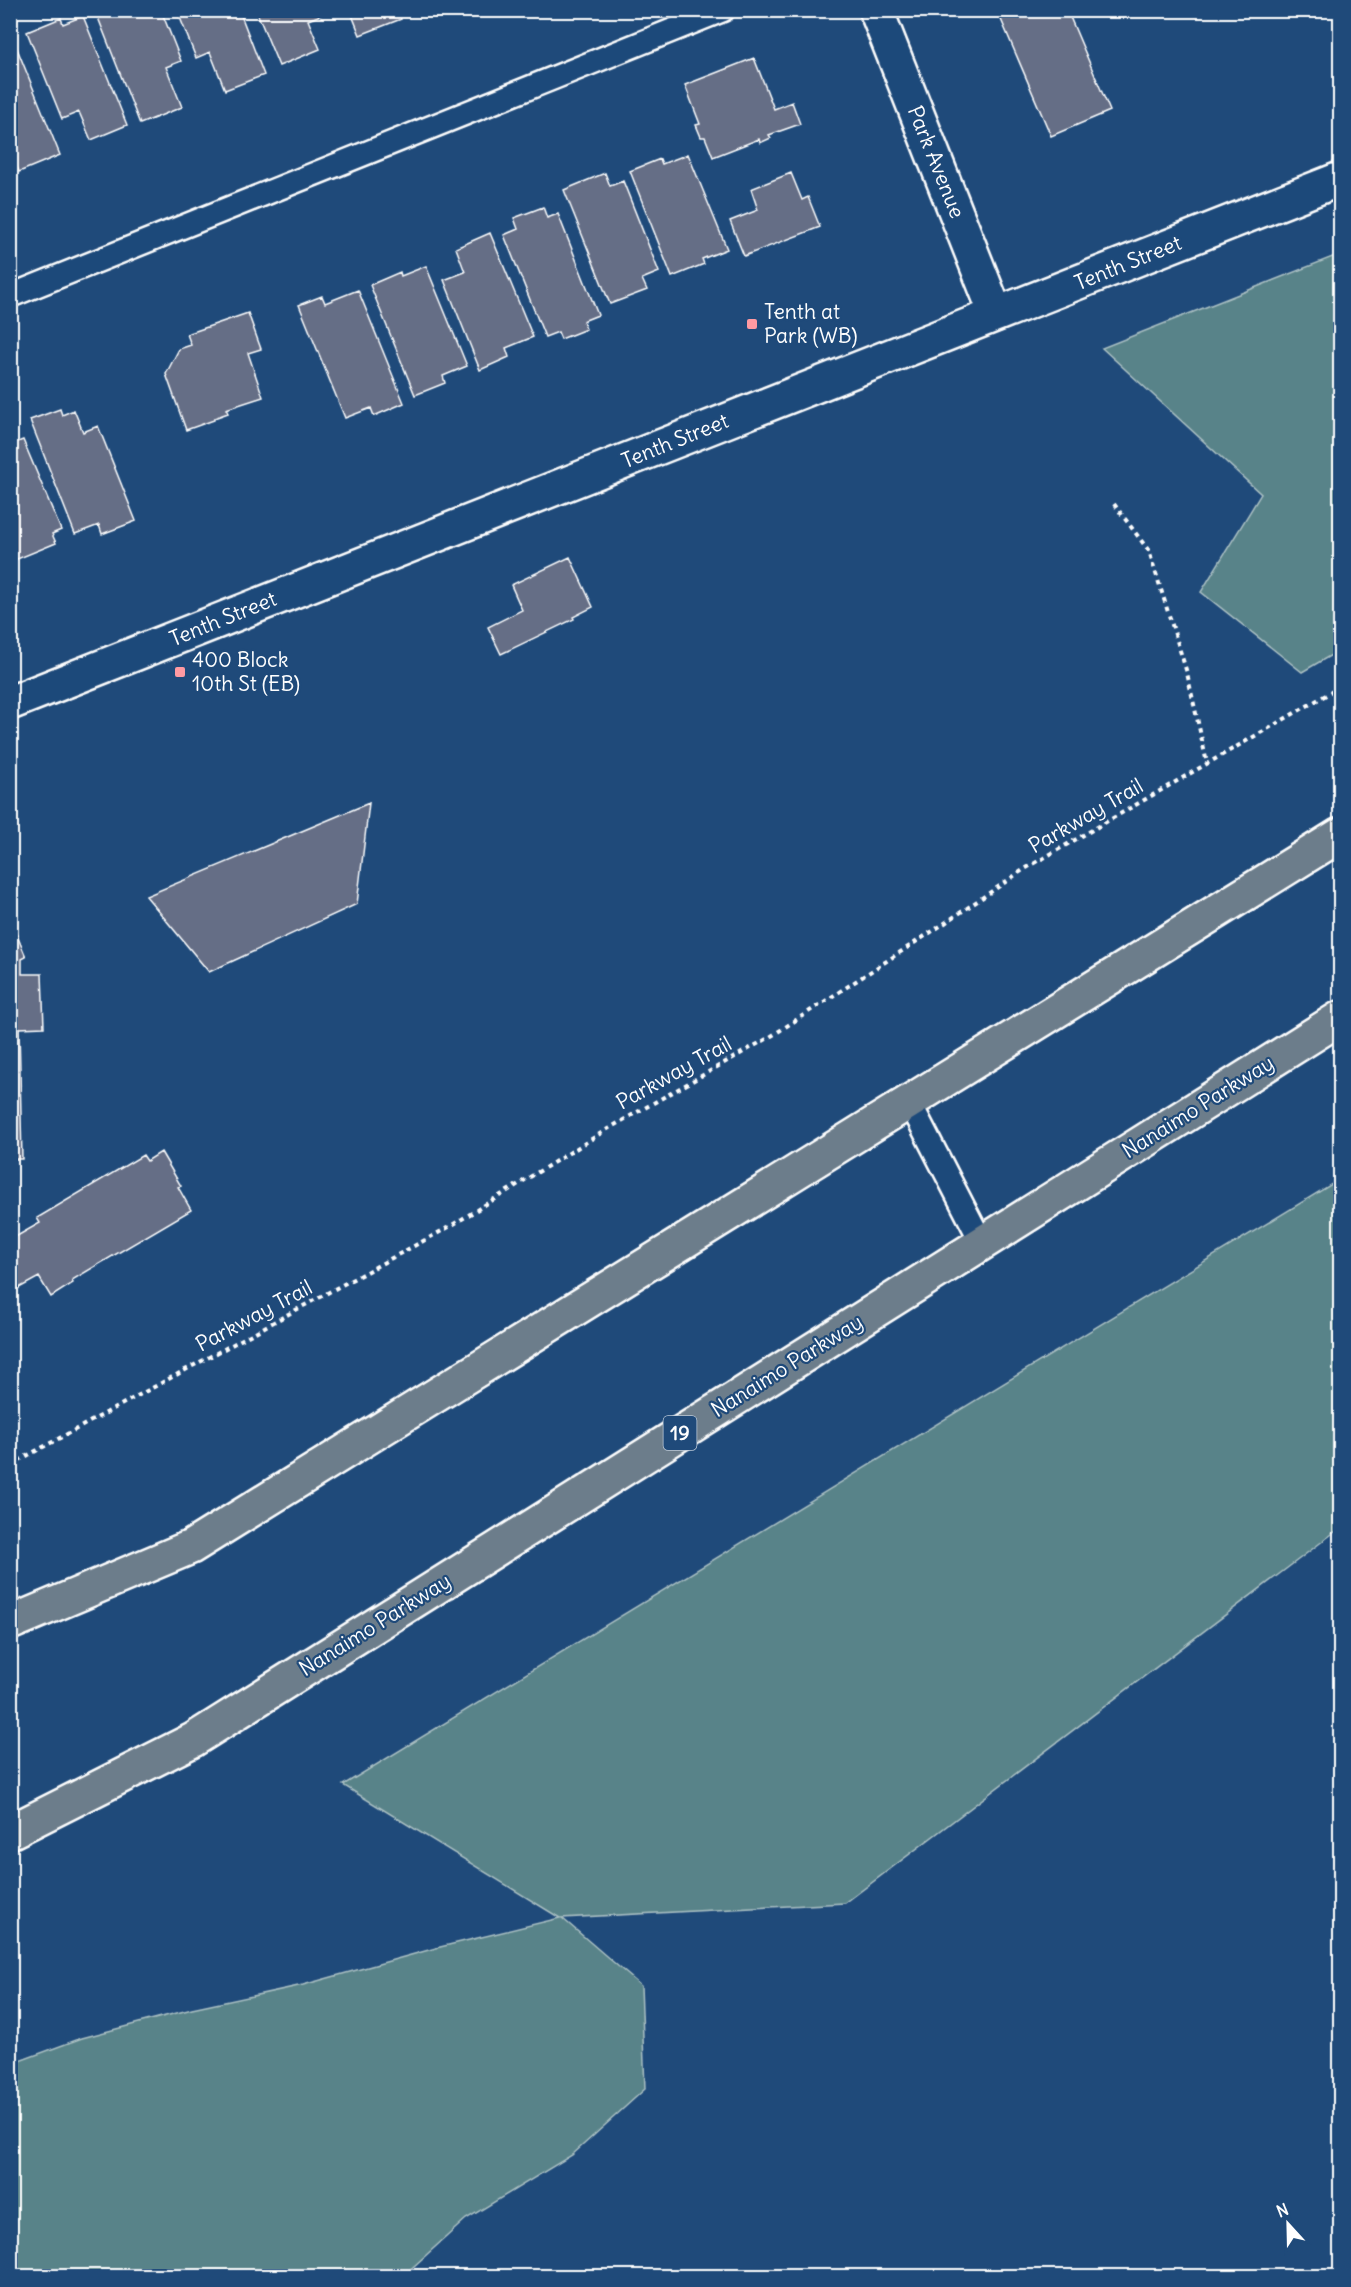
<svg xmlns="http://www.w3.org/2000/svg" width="1351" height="2287" font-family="Delius,sans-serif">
<rect width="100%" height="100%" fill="#1f4a7a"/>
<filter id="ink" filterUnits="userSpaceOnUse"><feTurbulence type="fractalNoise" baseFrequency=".0167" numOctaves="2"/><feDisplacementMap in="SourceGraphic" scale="12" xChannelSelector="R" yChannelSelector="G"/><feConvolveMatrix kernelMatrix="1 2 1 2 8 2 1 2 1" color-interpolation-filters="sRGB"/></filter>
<g filter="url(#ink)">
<path fill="#598389" stroke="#acc1c4" stroke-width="1.5" d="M1340 254V650L1302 672 1201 592 1261 494 1102 348Z
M1340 1179V1528L845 1903 562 1918 641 1986 645 2089 572 2155 466 2219 403 2276H11V2064L82 2038 192 2009 303 1985 436 1948 560 1918 343 1785Z"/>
<path fill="#656e86" stroke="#fff" stroke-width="1.5" d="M95 10H161L181 61 166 67 182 107 140 124Z
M177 10H239L264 75 225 90 210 52 196 58Z
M256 10H319L321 15 308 20 320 49 279 66Z
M350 10H398L401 19 360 35Z
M997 10H1067L1110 111 1051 136Z
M83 16 127 125 91 140 79 112 62 119 27 32 61 18 63 24Z
M16 46 60 155 19 172 10 150V48Z
M754 58 774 109 792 102 800 124 769 135 771 138 760 143 759 139 713 157 705 137H701L696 125 700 124 685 85Z
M688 154 727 249 702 259 704 264 672 277 630 171 660 159 662 164Z
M605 173 610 186 623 181 659 272 642 279 647 290 610 304 564 190Z
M791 173 802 200 808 197 820 227 744 256 730 221 758 210 751 189Z
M543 207 547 218 558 214 598 315 583 321 586 329 561 339 558 332 545 337 504 235 518 229 514 218Z
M490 233 533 337 506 348 509 357 480 370 444 280 465 272 456 248Z
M426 266 467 366 443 376 445 383 415 395 370 285 400 272 401 276Z
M358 290 404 403 374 416 371 408 345 418 299 305 322 296 325 303Z
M248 313 261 349 248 353 263 397 226 409 228 413 214 418V420L186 430 166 374 179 349 191 345 187 334Z
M60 409 62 415 74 410 83 432 98 426 136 521 102 534 99 525 75 534 30 420Z
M23 440 61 530 52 534 56 543 10 562V445Z
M570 557 593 607 573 617 574 619 501 654 488 627 522 610 511 585Z
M369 803 357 904 209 972 146 896Z
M10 919 26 957 22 959V974H42L44 1027 19 1028 22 1159H10Z
M161 1152 181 1186 178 1187 191 1210 72 1280 73 1283 51 1297 39 1277 10 1293V1240L40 1223 37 1218 143 1155 147 1161Z"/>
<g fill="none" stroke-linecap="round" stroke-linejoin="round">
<defs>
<path id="lane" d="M10 296 723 10
M910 1103 982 1243"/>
<path id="street" d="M876 10 996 314"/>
<path id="secondary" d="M10 703 1340 179"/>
<path id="highway" d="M10 1623 191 1547 1340 835
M10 1832 193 1740 1340 1018"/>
</defs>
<use href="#lane" stroke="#fff" stroke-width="27"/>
<use href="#street" stroke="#fff" stroke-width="38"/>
<use href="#secondary" stroke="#fff" stroke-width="38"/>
<use href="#highway" stroke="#fff" stroke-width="38"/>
<path stroke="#fff" stroke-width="4" stroke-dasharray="4.5 4.5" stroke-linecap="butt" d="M1114 504 1149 551 1187 673 1207 763
M10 1465 449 1227 611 1127 770 1037 945 923 1023 870 1340 687"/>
<use href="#lane" stroke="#1f4a7a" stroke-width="22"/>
<use href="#street" stroke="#1f4a7a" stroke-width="33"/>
<use href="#secondary" stroke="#1f4a7a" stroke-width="33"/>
<use href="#highway" stroke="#6c7d8b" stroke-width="33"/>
</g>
</g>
<g fill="#ff9aa2" stroke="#1f4a7a" stroke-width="2">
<rect x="746" y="318" width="12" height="12" rx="3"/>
<rect x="174" y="666" width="12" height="12" rx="3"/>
</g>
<g text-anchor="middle" stroke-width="4.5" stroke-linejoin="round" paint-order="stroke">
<rect fill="#1f4a7a" stroke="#bcc9d7" stroke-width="1.5" x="663.5" y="1416" width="33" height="34" rx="4.5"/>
<g font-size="20" font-weight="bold" fill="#fff">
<text x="680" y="1440">19</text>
</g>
<g font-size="21" fill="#fff" stroke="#1f4a7a">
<text transform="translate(936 162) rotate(68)" y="7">Park Avenue</text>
<text transform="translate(1128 263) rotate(-22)" y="7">Tenth Street</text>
<text transform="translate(675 441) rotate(-22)" y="7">Tenth Street</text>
<text transform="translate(223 619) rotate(-22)" y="7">Tenth Street</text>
<text transform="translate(1086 816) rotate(-30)" y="7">Parkway Trail</text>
<text transform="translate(674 1073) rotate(-29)" y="7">Parkway Trail</text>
<text transform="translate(1198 1107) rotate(-32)" y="7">Nanaimo Parkway</text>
<text transform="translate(254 1316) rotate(-28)" y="7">Parkway Trail</text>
<text transform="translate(787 1366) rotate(-32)" y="7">Nanaimo Parkway</text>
<text transform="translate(375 1625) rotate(-32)" y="7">Nanaimo Parkway</text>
</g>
<g font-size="21" fill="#fff" stroke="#1f4a7a" text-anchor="start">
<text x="764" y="319">Tenth at<tspan x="764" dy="24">Park (WB)</tspan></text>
<text x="192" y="667">400 Block<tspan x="192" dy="24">10th St (EB)</tspan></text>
</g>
</g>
<rect width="1351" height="2287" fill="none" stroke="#1f4a7a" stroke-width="36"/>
<rect x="18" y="18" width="1315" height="2251" fill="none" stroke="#fff" stroke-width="2" filter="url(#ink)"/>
<g transform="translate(1288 2224) rotate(338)" stroke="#1f4a7a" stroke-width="4.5" paint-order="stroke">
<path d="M0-4.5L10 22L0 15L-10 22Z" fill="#ffffff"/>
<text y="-9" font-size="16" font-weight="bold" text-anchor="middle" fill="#ffffff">N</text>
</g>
</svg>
